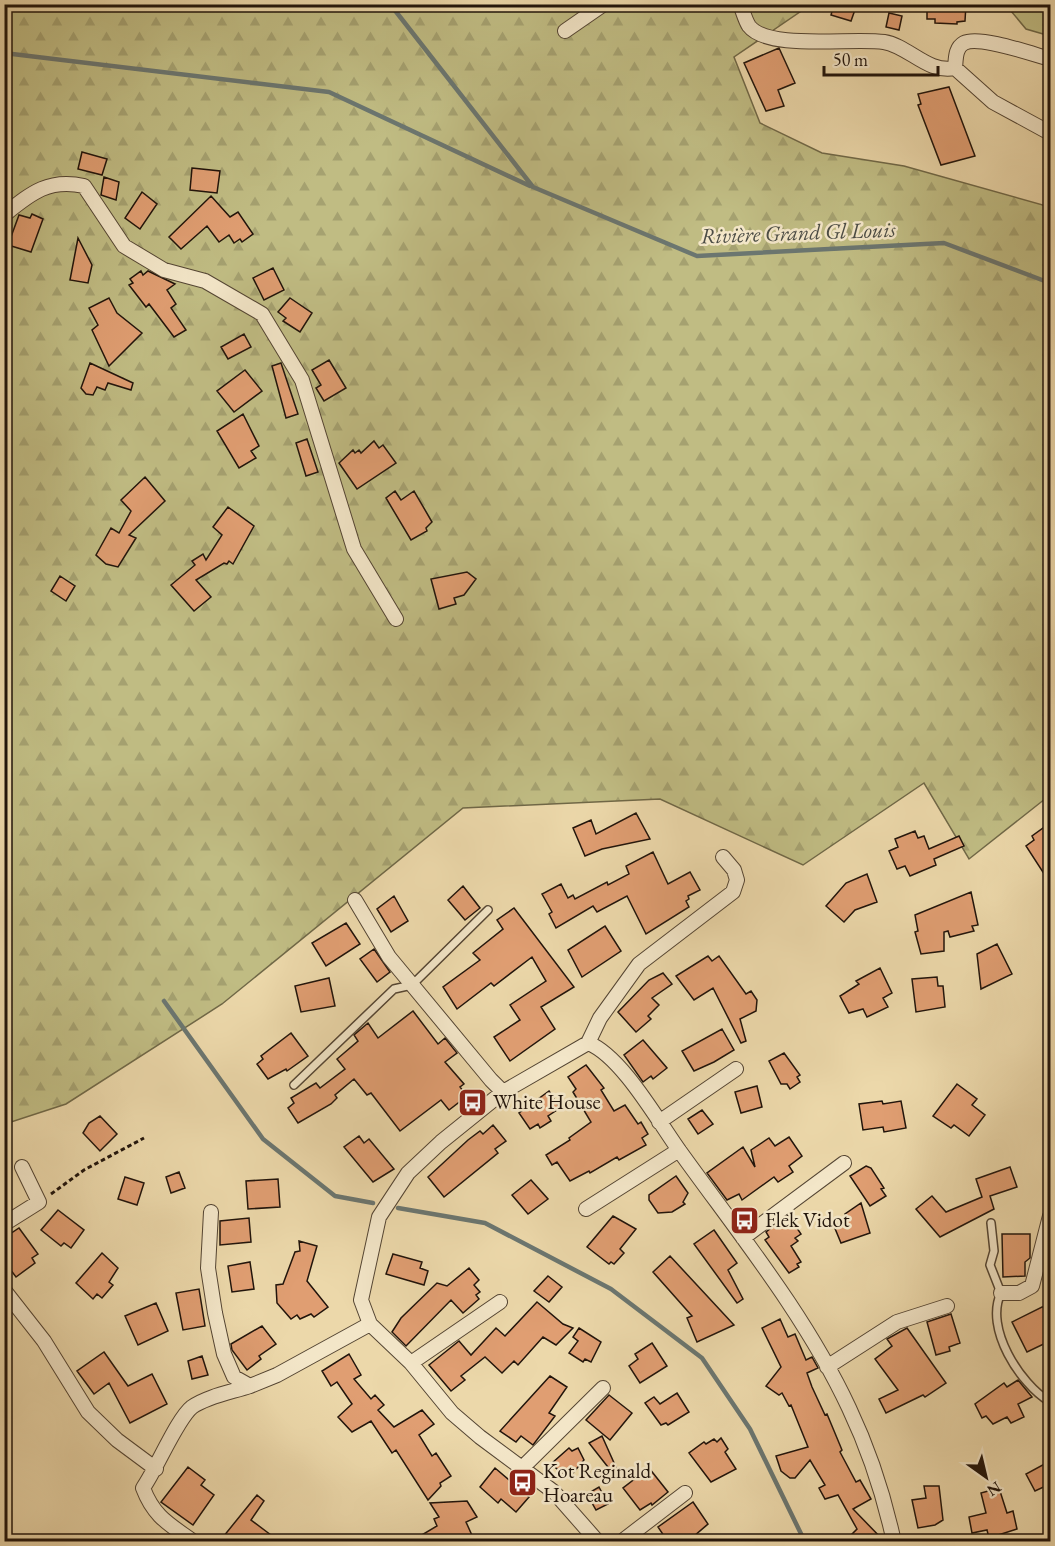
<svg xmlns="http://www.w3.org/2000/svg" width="1055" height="1546" font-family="'EB Garamond',serif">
<defs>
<pattern id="forest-firs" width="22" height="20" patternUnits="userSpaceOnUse" patternTransform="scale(1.5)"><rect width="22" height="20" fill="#c0bc83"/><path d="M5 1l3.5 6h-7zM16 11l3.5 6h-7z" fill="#a5a170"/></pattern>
</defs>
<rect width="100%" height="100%" fill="#ecd8aa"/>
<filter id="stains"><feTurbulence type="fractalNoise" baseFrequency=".00333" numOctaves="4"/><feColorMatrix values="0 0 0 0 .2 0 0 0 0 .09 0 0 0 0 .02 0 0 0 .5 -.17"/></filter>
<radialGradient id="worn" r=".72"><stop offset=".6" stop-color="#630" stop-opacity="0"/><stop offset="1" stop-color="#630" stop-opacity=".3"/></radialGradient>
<path fill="url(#forest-firs)" stroke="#706847" stroke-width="1.5" d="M5 5H810L734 57 760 123 822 153 904 166 1050 207V795L969 859 924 783 803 865 660 799 463 808 222 1004 66 1104 5 1124Z
M1006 5H1050V36L1026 29Z"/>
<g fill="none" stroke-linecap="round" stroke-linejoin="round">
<path stroke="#6b7670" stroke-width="4.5" d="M390 4 533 187 697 256 944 243 1050 283
M4 53 329 92 530 186
M164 1001 263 1139 335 1196 373 1203
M398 1208 485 1223 611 1289 702 1358 750 1429 805 1542"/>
</g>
<path fill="#e09e72" stroke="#21140b" stroke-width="1.5" d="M834 4H857L851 21 831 15Z
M927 4H966L965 21 957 22V24L935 23V19H927Z
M889 13 902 16 899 30 886 27Z
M779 48 795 83 778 90 784 106 766 111 744 63Z
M949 87 975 156 941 165 918 105 921 104 918 94Z
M82 152 107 159 102 175 78 169Z
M192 168 220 171 217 193 190 190Z
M104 177 119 182 116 200 101 195Z
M142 192 157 204 140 229 125 218Z
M211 196 230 217 238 212 253 234 242 242 240 239 234 243 229 235 219 242 207 226 181 249 169 237Z
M32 214 43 219 31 252 8 245 19 215 30 218Z
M78 238 92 265 88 283 70 280Z
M273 268 284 290 264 300 253 278Z
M141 271 143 275 148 271 175 284 167 290 176 304 171 308 186 330 174 337 149 304 146 307 129 285 133 283 130 279Z
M109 298 117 313 142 333 109 366 92 330 98 325 89 308Z
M290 298 312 313 300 332 283 321 286 318 278 312Z
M244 334 251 347 228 359 221 347Z
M329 360 346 388 324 401 316 388 321 385 312 370Z
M90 363 133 383 131 390 108 383 105 390 97 387 93 395 86 394 81 388Z
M281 363 298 414 286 418 272 366Z
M245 370 262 391 234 412 217 391Z
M243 414 259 446 251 451 256 458 239 468 217 431Z
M307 439 318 472 306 476 296 443Z
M374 441 379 448 383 445 396 463 357 489 339 463 353 450 355 453 359 450 361 453Z
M145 477 165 501 129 535 136 538 118 567 106 564 96 555 111 528 119 533 131 511 121 500Z
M395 491 401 500 414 491 432 522 426 528 427 531 411 540 386 498Z
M228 507 254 526 233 564 229 561 227 564 224 563 196 580 211 597 194 611 171 585 195 565 192 561 203 554 206 560 222 535 213 527Z
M467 572 476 579 464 595 454 598 456 604 439 609 431 579Z
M60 576 75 586 66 601 51 591Z
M636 813 650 839 602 849 585 856 573 828 591 820 596 834Z
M1050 823V883L1026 846 1034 840 1032 836Z
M915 831 918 838 924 836 929 849 959 836 964 846 934 859 936 865 910 876 905 866 897 869 889 851 898 847 895 839Z
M653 852 668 884 690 872 700 890 688 896 689 899 686 901 689 907 646 934 627 896 597 912 593 906 556 928 549 914 552 912 542 894 561 884 568 898 573 895 575 899 607 882 608 885 629 874 626 866Z
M867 874 877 902 855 910 844 922 826 906 846 883Z
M463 886 480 908 465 920 448 900Z
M971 892 978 925 972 926 974 931 950 937 948 931 944 932V951L921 954 915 932 918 931 915 915Z
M394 896 408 921 391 932 377 909Z
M514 908 574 987 541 1007 555 1029 510 1061 494 1037 520 1020 510 1005 546 981 532 957 494 986 491 983 457 1009 443 987 480 960 473 953 503 929 497 920Z
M346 923 360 944 326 966 312 943Z
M605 926 621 951 582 977 568 950Z
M997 944 1012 974 981 989 977 954Z
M374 949 390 972 377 982 360 959Z
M708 956 712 961 719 956 746 994 751 991 757 1000 756 1011 740 1019 746 1041 741 1043 713 988 694 1000 676 976Z
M880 968 892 993 883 998 888 1007 867 1017 863 1009 849 1013 840 996 859 984 856 981Z
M663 973 672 984 652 998 659 1005 648 1016 651 1019 636 1032 618 1012 649 980Z
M937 977 938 986H943L945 1007 916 1012 912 979Z
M329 978 335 1006 301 1012 295 986Z
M413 1011 438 1044 445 1038 457 1053 445 1062 464 1084 460 1087 467 1096 449 1110 441 1100 400 1131 371 1093 367 1095 354 1079 335 1095 337 1098 331 1104 298 1123 288 1108 294 1103 291 1098 316 1083 320 1088 345 1069 337 1059 358 1041 354 1035 368 1023 378 1038Z
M722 1029 734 1050 714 1062 694 1071 682 1051Z
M291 1033 308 1056 287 1071 286 1069 268 1079 257 1064 263 1059 261 1056Z
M643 1040 667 1068 653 1079 651 1076 643 1082 624 1055Z
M784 1053 800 1075 797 1077 800 1082 790 1089 787 1084H781L769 1061Z
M586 1065 604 1088 601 1090 614 1111 625 1105 638 1124 641 1122 648 1134 642 1138 646 1145 619 1160 617 1157 590 1173 589 1171 570 1181 557 1162 552 1165 546 1155 570 1140 569 1138 591 1122 573 1092 576 1089 568 1077Z
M957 1084 977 1099 972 1105 985 1115 969 1136 954 1125 951 1128 933 1116Z
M757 1086 762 1107 741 1113 735 1092Z
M549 1091 560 1108 548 1116 551 1121 540 1128 538 1124 530 1129 519 1113Z
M882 1101 883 1104 901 1101 906 1128 884 1132 883 1127 863 1130 859 1104Z
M702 1110 713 1124 698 1134 688 1119Z
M100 1116 117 1134 100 1151 83 1133 89 1123Z
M493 1125 506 1141 495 1149 498 1153 444 1197 428 1177 468 1140 480 1131 483 1134Z
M359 1136 364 1143 369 1139 394 1169 373 1182 344 1147Z
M789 1137 802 1156 789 1166 793 1172 778 1182 774 1177 742 1200 739 1194 727 1200 707 1173 743 1147 755 1167 751 1150 769 1138 775 1146Z
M866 1166 871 1168 884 1188 881 1189 886 1196 870 1206 850 1176Z
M1010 1167 1017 1187 990 1196 994 1209 940 1237 916 1209 932 1196 946 1212 982 1197 976 1179Z
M179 1172 185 1188 171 1193 166 1177Z
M676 1176 688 1193 683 1202 685 1204 672 1212 658 1213 649 1200V1195Z
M125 1177 144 1183 137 1205 118 1199Z
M278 1179 280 1207 248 1209 246 1181Z
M531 1180 548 1199 528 1214 512 1195Z
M861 1203 870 1233 841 1243 834 1226 848 1219 845 1214Z
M58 1210 84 1230 71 1248 64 1243 61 1246 41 1230Z
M788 1215 801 1234 795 1238 798 1241 791 1246 801 1262 797 1264 799 1267 789 1273 765 1240 769 1237 766 1232Z
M613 1216 636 1229 620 1249 624 1253 614 1264 611 1262 609 1264 587 1247Z
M249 1218 251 1242 220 1245V1221Z
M19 1228 38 1254 32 1258 35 1263 16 1277 4 1261V1238Z
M714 1230 737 1263 728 1270 743 1299 737 1303 694 1244Z
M1002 1234H1030V1258L1025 1262V1276L1003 1277Z
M299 1241 317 1246 307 1281 328 1307 314 1317 311 1314 300 1319 297 1315 291 1319 277 1303 276 1285 283 1284 295 1252 300 1251Z
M102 1253 118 1268 109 1282 113 1285 102 1298 97 1294 93 1299 76 1283Z
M393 1254 422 1262 420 1268 428 1271 424 1285 386 1274Z
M670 1256 734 1325 697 1342 687 1318 692 1316 653 1272Z
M250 1262 254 1289 232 1292 228 1266Z
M469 1268 479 1280 474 1285 480 1292 476 1295 479 1299 463 1313 451 1300 406 1346 392 1332 401 1318 437 1283 447 1286Z
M548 1276 562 1287 549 1302 534 1291Z
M199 1289 205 1326 183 1330 176 1293Z
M537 1302 563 1324 573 1328 556 1345 543 1337 518 1365 514 1361 502 1373 485 1357 461 1376 465 1380 451 1391 429 1365 459 1341 471 1355 496 1328 505 1336Z
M156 1303 168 1331 138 1345 125 1316Z
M1044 1306 1050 1319V1341L1027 1352 1012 1322Z
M951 1314 960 1343 949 1347 950 1351 936 1355 927 1322Z
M780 1319 788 1337 795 1334 806 1360 812 1357 818 1368 807 1373 812 1387 825 1415 827 1414 842 1450 840 1452 856 1482 860 1480 871 1499 853 1509 885 1542H844L857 1529 838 1495 825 1499 819 1488 825 1485 810 1460 795 1478H790L781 1471 776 1456 808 1447 791 1405 789 1406 782 1393 779 1395 766 1386 781 1367 762 1328Z
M262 1326 276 1344 259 1356 261 1359 247 1370 232 1350 231 1344Z
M579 1328 601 1342 591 1362 585 1359 583 1362 569 1353 578 1341 573 1337Z
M907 1328 946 1383 925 1397 923 1395 886 1413 879 1399 898 1390 875 1359 892 1346 887 1339Z
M652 1343 667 1366 640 1383 629 1366 638 1359 635 1354Z
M104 1352 128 1386 152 1374 167 1404 130 1423 109 1383 94 1394 77 1371Z
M349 1354 361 1375 354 1379 371 1399 375 1395 384 1405 378 1410 394 1427 422 1410 434 1424 419 1435 432 1456 436 1453 451 1476 440 1483 441 1486 428 1500 396 1450 392 1453 371 1421 352 1432 338 1417 352 1404 337 1382 331 1386 322 1371Z
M202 1356 208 1375 192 1379 188 1361Z
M550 1376 567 1387 549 1413 555 1416 533 1445 521 1436 516 1442 500 1431Z
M1018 1380 1032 1397 1018 1404 1024 1417 1011 1423 1007 1417 993 1424 986 1416 982 1418 975 1404 1004 1383 1007 1387Z
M677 1393 689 1412 668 1425 666 1423 661 1425 645 1403 654 1397 660 1404Z
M609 1395 632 1413 610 1440 586 1420Z
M602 1436 619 1474 615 1476 589 1443Z
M721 1438 728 1449 725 1452 736 1469 711 1482 689 1453 704 1442 706 1444 714 1439 717 1442Z
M569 1448 572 1451 578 1448 584 1460 573 1473H562L551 1464Z
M1050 1461V1484L1035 1491 1026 1474Z
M188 1467 205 1480 201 1485 214 1495 193 1525 161 1502Z
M495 1468 529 1497 516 1512 501 1499 498 1503 480 1487Z
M649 1468 668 1492 652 1505 651 1503 640 1510 623 1488Z
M924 1486H939L943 1520 935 1525 918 1528 912 1500 926 1498Z
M599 1487 608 1504 596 1510 587 1494Z
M999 1488 1007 1513 1013 1511 1017 1529 989 1538 987 1530 972 1533 969 1517 986 1513 981 1493Z
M257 1495 264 1501 251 1520 271 1535 265 1542H219Z
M467 1501 477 1517 466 1522 475 1542H410L437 1526 434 1519 439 1517 430 1503Z
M693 1502 708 1524 687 1542H668L658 1527Z"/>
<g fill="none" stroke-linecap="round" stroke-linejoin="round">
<defs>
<path id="service" d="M294 1085 394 989 412 985 488 910
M991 1223 994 1251 990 1265 1001 1293C984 1328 1020 1384 1050 1402"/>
<path id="minor" d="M740 4C743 11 745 20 749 26 768 51 854 37 884 42 909 46 928 74 955 68
M565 31 604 4
M1050 59C1032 54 979 35 964 43 955 48 956 59 955 68L993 102 1050 133
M4 215C30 194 48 178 84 186L124 246 164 270 205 281 262 314 302 380 354 549 396 619
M355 900 389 957 491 1080 503 1092
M588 1043C622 1056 659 1123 681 1153 740 1235 806 1316 849 1408 869 1450 884 1496 894 1542
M659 1122 736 1069
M586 1209 679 1150
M211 1212 208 1268 215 1313 224 1354 234 1377 250 1386 277 1375 370 1324
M4 1224 39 1202 22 1167
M743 1238 844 1163
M4 1290 44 1341 88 1412 117 1440 156 1469
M1001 1293H1019L1032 1286 1050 1216
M411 1363 500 1302
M827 1367 897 1322 947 1306
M522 1468 603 1388
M194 1542C169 1524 154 1517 143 1488 157 1468 177 1419 192 1407 208 1396 232 1392 250 1386
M598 1542 554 1492 480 1437 452 1413 411 1363 370 1324 361 1300 379 1217 408 1173 441 1142 503 1092 588 1043 600 1018 639 964 733 892 737 880 734 870 723 857
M621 1542 685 1493
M1041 1542H1050"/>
</defs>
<use href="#service" stroke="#544533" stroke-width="10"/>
<use href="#minor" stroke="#544533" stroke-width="16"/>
<path stroke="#21140b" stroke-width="3" stroke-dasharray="4.5 3" stroke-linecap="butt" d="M51 1194 84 1170 144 1138"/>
<use href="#service" stroke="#f3e6c8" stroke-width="7"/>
<use href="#minor" stroke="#f3e6c8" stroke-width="14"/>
</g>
<defs>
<symbol id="bus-square" viewBox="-11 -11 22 22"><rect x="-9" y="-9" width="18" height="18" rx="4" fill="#8f2418" stroke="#f3e6c8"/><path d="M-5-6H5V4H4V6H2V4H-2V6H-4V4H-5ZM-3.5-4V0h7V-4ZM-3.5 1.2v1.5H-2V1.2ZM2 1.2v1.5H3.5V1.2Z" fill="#fff"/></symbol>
</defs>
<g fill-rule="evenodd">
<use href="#bus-square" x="456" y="1086" width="33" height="33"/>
<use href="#bus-square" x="728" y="1204" width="33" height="33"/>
<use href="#bus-square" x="506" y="1466" width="33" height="33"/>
</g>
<g text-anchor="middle" stroke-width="5" stroke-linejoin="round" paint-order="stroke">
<g font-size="21" fill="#21140b" stroke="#f3e6c8" text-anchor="start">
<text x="493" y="1109">White House</text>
<text x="765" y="1227">Flek Vidot</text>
<text x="543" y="1478">Kot Reginald<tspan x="543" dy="24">Hoareau</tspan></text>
</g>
<g font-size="22" font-style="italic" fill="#4c4d46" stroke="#f3e6c8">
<text transform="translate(798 232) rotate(-2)" y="8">Rivière Grand Gl Louis</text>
</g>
</g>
<rect width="1055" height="1546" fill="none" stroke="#ecd8aa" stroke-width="24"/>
<rect x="6" y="6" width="1043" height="1534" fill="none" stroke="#21140b" stroke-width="3"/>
<rect x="12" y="12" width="1031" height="1522" fill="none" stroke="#21140b" stroke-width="1.5"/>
<g transform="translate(986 1477) rotate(146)" stroke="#f3e6c8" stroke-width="4.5" paint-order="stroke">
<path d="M0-4.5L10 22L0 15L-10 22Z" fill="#21140b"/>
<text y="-9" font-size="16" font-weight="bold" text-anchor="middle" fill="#21140b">N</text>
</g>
<path d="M824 66v9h114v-9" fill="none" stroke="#21140b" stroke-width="3"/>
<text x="833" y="66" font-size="18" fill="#21140b" stroke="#f3e6c8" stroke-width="4.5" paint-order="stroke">50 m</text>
<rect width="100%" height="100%" filter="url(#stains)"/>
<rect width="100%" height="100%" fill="url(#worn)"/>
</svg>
